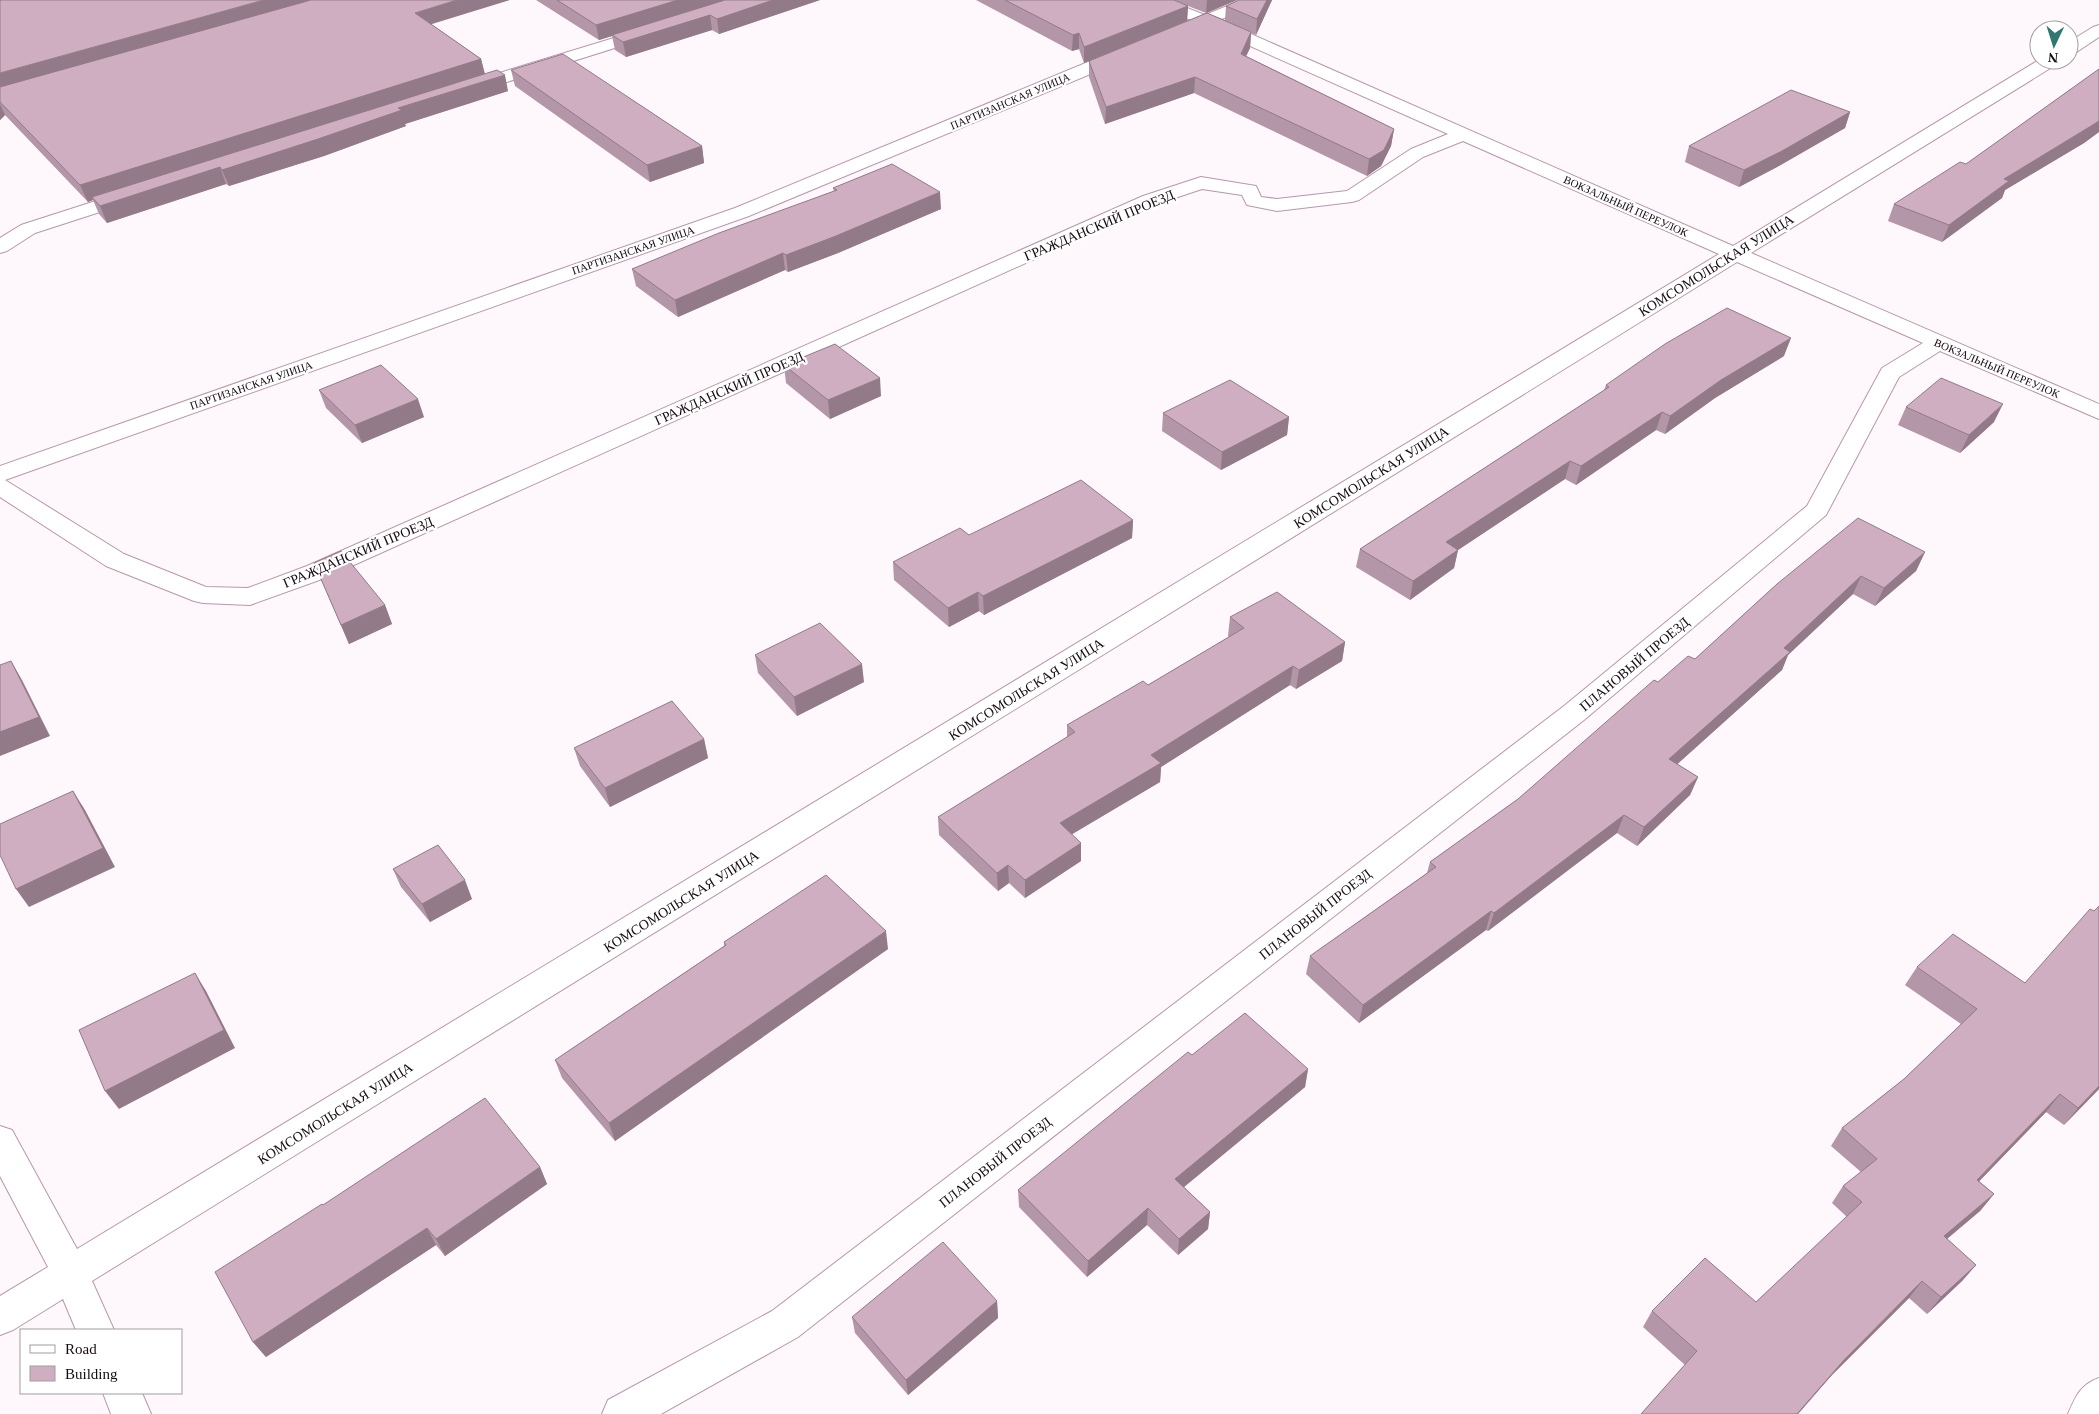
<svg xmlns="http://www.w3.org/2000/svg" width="2099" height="1414" font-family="'Times New Roman',serif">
<rect width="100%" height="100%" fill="#fef7fb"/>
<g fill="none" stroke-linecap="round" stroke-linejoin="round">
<defs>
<path id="minor" d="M1145 0H1167L1205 15 1242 0H1264L1262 3 1219 20 1733 246 2039 60H2059L2057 64 1751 253 2099 404V419L1940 351 1899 377 1826 515 1584 720 798 1337 661 1414H602L608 1400 772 1311 1564 706 1807 506 1882 368 1923 343 1737 262 92 1281 114 1330H76L63 1299 13 1330 0 1335V1296L48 1267 0 1176V1126L12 1130 77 1249 1719 254 1463 141 1423 157 1359 200 1352 202 1277 211 1247 205 1242 195 1202 189 1157 204 325 578 250 605 203 603 194 601 106 566 0 497V466L735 208 1117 50H1129L1131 54 1129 58 749 216 5 480 124 554 206 587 248 588 307 566 1143 196 1201 177 1256 186 1261 197 1277 199 1347 191 1411 149 1448 134 1205 26 1181 35 1175 33 1173 30 1175 27 1191 20 1147 3Z
M2099 25V37L2075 53 2069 54V42L2093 27Z
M650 27 656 29 658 32 656 35 475 92 469 93 463 92 460 88 463 84Z
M133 189 140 191 142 195 140 199 35 233 7 251 0 253V238L21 225Z
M2099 1378V1414H2068C2076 1396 2080 1385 2099 1378Z
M103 1393H142L151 1414H111Z"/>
</defs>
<use href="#minor" stroke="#b897ab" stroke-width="2"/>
<use href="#minor" fill="#fff" fill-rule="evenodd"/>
</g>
<path fill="#b396a7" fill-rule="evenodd" d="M536 0H820L719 34 712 30 626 57 615 50 612 36 599 40Z
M976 0H1237L1207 13 1225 20 1226 6 1239 0H1272L1256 35 1251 33 1250 48 1246 56 1394 129 1391 146 1381 166 1367 176 1194 93 1105 124 1089 77V61L1084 63 1079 49 1072 51ZM1188 6 1206 13 1187 21Z
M431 24 481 59 485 74 508 91 405 124 406 126 324 156 229 186 226 184 107 223 99 214 93 200 88 202 5 115 0 120V102Z
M2099 69V132L2084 143 2005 190 2002 198 1942 242 1888 221 1894 204 1966 164Z
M511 70 702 146 704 163 650 182 515 86Z
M1850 112 1845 128 1777 167 1739 187 1685 162 1689 146Z
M833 188 941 209 838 253 788 272 785 270 678 317 636 286 632 269 834 191Z
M1784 356 1715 398 1665 434 1656 430 1576 485 1565 479 1458 550 1454 568 1410 600 1356 567 1360 549 1604 390 1606 385Z
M784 365 881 396 830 419 786 383Z
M319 390 424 417 362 443 326 408Z
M1906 407 1994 422 1960 453 1898 425Z
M1163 413 1289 417 1287 435 1221 470 1162 431Z
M1133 520 1132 538 984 615 979 611 949 627 894 580 893 562 969 535Z
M1925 552 1916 571 1875 606 1853 594 1788 655 1782 670 1677 764 1698 777 1690 795 1637 846 1617 833 1488 931 1486 930 1359 1023 1306 974 1310 956 1427 873 1430 862 1518 799 1658 682 1695 659 1777 584Z
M314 563 385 605 392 624 349 644Z
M1230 617 1345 642 1342 661 1296 689 1290 685 1161 767 1160 782 1072 834 1081 861 1025 898 1009 883 998 891 939 835 938 817 1067 737V725L1148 685 1229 637 1228 636Z
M755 655 864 682 797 716 758 673Z
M704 739 708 758 610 807 580 766 574 748Z
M393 869 472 899 430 922 401 887Z
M724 942 888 949 615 1141 562 1078 555 1060 724 946Z
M1917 967 2099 1089 2064 1125 2046 1112 1979 1181 1994 1194 1980 1211 1947 1239 1976 1265 1962 1281 1927 1314 1909 1298 1831 1376 1798 1414H1641L1685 1365 1643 1327 1652 1311 1756 1302 1847 1217 1832 1203 1843 1186 1861 1172 1831 1146 1842 1128 1904 1079 1961 1024 1905 985Z
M1192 1055 1308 1069 1305 1087 1184 1187 1210 1212 1208 1229 1178 1255 1147 1225 1087 1277 1019 1207 1018 1190Z
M540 1167 547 1184 445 1256 436 1245 266 1357 253 1342 323 1205Z
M997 1301 998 1318 908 1395 855 1333 852 1317Z"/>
<path fill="#927a88" d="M264 0H323L0 91V73Z
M457 0H510L419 28 415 13Z
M678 0H732L612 35V36L599 40 596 25Z
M773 0H820L719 34 717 19Z
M1207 0H1237L1206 13Z
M1267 0H1272L1256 35 1257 19Z
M1188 6 1187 21 1084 63V47Z
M710 15 712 30 626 57 623 42Z
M1251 32 1250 48 1240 69 1241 54Z
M1079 33V49L1072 51 1073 35Z
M481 59 485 75 92 197 93 200 88 202 80 185Z
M505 75 508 91 405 124 406 126 324 156 229 186 222 170 398 108Z
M1195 77 1194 93 1105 124 1106 107Z
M0 104 5 115 0 120Z
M1850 112 1845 128 1777 167 1739 187 1744 170Z
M2099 121V132L2084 143 2005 190 2002 198 1942 242 1949 225 2004 179Z
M1394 129 1391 146 1381 166 1367 176 1369 159Z
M702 146 704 163 650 182 647 165Z
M220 167 226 184 107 223 100 206Z
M940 192 941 209 838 253 788 272 786 255Z
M783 253 785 270 678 317 675 300Z
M1791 338 1784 356 1715 398 1665 434 1670 416 1721 380Z
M880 378 881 396 830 419 828 400Z
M418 399 424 417 362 443 355 425Z
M2003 404 1994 422 1960 453 1969 435Z
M1662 412 1656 430 1576 485 1581 466Z
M1289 417 1287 435 1221 470 1222 452Z
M1570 461 1565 479 1458 550 1454 568 1410 600 1413 581 1446 542Z
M1133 520 1132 538 984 615 983 596Z
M1925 552 1916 571 1875 606 1884 588Z
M1861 576 1853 594 1788 655 1782 670 1662 778 1669 759 1784 648Z
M978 592 979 611 949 627 948 608Z
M385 605 392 624 349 644 341 625Z
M1345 642 1342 661 1296 689 1299 670Z
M11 661 22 680 50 736 0 756V732Z
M862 664 864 682 797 716 794 697Z
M1293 666 1290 685 1161 767 1160 782 1059 842 1060 823 1151 755Z
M704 739 708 758 610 807 605 788Z
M1698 777 1690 795 1637 846 1644 827Z
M73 791 85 810 115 867 29 907 16 889Z
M1624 815 1617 833 1488 931 1494 913Z
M1081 843V861L1025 898V880Z
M1008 865 1009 883 998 891 997 873Z
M465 880 472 899 430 922 422 904Z
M1491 911 1486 930 1359 1023 1363 1005Z
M886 931 888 949 615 1141 609 1123Z
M195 973 206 991 235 1048 119 1109 105 1091Z
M1308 1069 1305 1087 1173 1196 1175 1179Z
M2099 1086V1089L2064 1125 2078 1108Z
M2060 1094 2046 1112 1964 1197 1977 1180Z
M540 1167 547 1184 445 1256 436 1239Z
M1994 1194 1980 1211 1930 1253 1944 1236Z
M1148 1208 1147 1225 1087 1277 1088 1261Z
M1210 1212 1208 1229 1178 1255 1179 1239Z
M427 1228 436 1245 266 1357 253 1342Z
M1976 1265 1962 1281 1927 1314 1941 1297Z
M1922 1281 1909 1298 1831 1376 1798 1414H1797L1844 1360Z
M997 1301 998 1318 908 1395 906 1380Z"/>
<path fill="#d0aec2" stroke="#927a88" d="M0 0H264L0 73Z
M311 0H457L415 13 481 59 80 185 0 102V87Z
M557 0H678L596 25Z
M725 0H773L717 19 710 15 623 42 612 35Z
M1005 0H1174L1188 6 1084 47 1079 33 1073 35Z
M1239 0H1267L1257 19 1226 6Z
M1207 13 1251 32 1241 54 1394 129 1384 150 1369 159 1195 77 1106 107 1089 61Z
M563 54 702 146 647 165 511 70Z
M2099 69V121L2091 126 2004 179 2009 181 1949 225 1894 204 1960 162 1966 164Z
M497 70 505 75 398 108 402 110 318 139 222 170 220 167 100 206 92 197Z
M1791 90 1850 112 1782 151 1744 170 1689 146Z
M892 164 940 192 836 236 786 255 783 253 675 300 632 269 719 233 837 190 833 188Z
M1727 308 1791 338 1721 380 1670 416 1662 412 1581 466 1570 461 1446 542 1458 550 1413 581 1360 549 1609 387 1606 385 1665 344Z
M835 344 880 378 828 400 784 365Z
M381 365 418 399 355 425 319 390Z
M1941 378 2003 404 1969 435 1906 407Z
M1230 380 1289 417 1222 452 1163 413Z
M1081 480 1133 520 983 596 978 592 948 608 893 562 960 528 969 535Z
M1858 518 1925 552 1884 588 1861 576 1784 648 1790 652 1669 759 1698 777 1644 827 1624 815 1494 913 1491 911 1363 1005 1310 956 1436 867 1430 862 1518 799 1654 680 1658 682 1688 656 1695 659 1777 584Z
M341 551 385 605 341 625 314 563Z
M1277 592 1345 642 1299 670 1293 666 1151 755 1161 763 1060 823 1081 843 1025 880 1008 865 997 873 938 817 1075 732 1067 725 1143 681 1148 685 1244 628 1230 617Z
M820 623 862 664 794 697 755 655Z
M11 661 39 717 0 732V665Z
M672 701 704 739 605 788 574 748Z
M73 791 103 848 16 889 0 855V824Z
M438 845 465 880 422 904 393 869Z
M826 875 886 931 609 1123 555 1060 726 945 724 942Z
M2099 906V1086L2078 1108 2060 1094 1977 1180 1994 1194 1944 1236 1976 1265 1941 1297 1922 1281 1844 1360 1797 1414H1641L1697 1351 1652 1311 1705 1258 1756 1302 1862 1202 1843 1186 1877 1159 1842 1128 1904 1079 1977 1009 1917 967 1953 934 2025 983 2090 909 2094 911Z
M195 973 224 1030 105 1091 79 1030Z
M1245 1013 1308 1069 1175 1179 1210 1212 1179 1239 1148 1208 1088 1261 1018 1190 1188 1052 1192 1055Z
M485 1098 540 1167 436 1239 427 1228 253 1342 215 1272 322 1204 323 1205Z
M943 1242 997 1301 906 1380 852 1317Z"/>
<g text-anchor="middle" stroke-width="4.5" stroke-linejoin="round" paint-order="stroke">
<g font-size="11" fill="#160b12" stroke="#fff">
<text transform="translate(1010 101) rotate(-23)" y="4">ПАРТИЗАНСКАЯ УЛИЦА</text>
<text transform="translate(1626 206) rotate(24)" y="4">ВОКЗАЛЬНЫЙ ПЕРЕУЛОК</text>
<text transform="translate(633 250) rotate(-19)" y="4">ПАРТИЗАНСКАЯ УЛИЦА</text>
<text transform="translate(1997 368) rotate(23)" y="4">ВОКЗАЛЬНЫЙ ПЕРЕУЛОК</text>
<text transform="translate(251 385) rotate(-19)" y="4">ПАРТИЗАНСКАЯ УЛИЦА</text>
</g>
<g font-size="14" fill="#160b12" stroke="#fff">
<text transform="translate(1099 225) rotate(-23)" y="5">ГРАЖДАНСКИЙ ПРОЕЗД</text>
<text transform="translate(1716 265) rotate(-32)" y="5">КОМСОМОЛЬСКАЯ УЛИЦА</text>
<text transform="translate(729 388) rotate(-24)" y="5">ГРАЖДАНСКИЙ ПРОЕЗД</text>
<text transform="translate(1371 477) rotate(-32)" y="5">КОМСОМОЛЬСКАЯ УЛИЦА</text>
<text transform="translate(358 552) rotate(-23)" y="5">ГРАЖДАНСКИЙ ПРОЕЗД</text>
<text transform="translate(1634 664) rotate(-40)" y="5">ПЛАНОВЫЙ ПРОЕЗД</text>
<text transform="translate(1026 689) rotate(-32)" y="5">КОМСОМОЛЬСКАЯ УЛИЦА</text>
<text transform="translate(681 901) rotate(-32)" y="5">КОМСОМОЛЬСКАЯ УЛИЦА</text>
<text transform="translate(1315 914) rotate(-38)" y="5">ПЛАНОВЫЙ ПРОЕЗД</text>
<text transform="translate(335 1113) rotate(-32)" y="5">КОМСОМОЛЬСКАЯ УЛИЦА</text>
<text transform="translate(995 1162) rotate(-38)" y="5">ПЛАНОВЫЙ ПРОЕЗД</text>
</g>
</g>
<rect x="20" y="1329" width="162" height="65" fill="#ffffff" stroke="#a29da0"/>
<rect x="30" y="1345" width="25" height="8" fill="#ffffff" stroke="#a29da0"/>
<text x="65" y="1354" font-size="15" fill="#160b12">Road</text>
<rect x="30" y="1366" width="25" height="15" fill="#d0aec2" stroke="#a29da0"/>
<text x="65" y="1379" font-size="15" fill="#160b12">Building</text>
<g transform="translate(2054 45) rotate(184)"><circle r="24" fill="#ffffff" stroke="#a29da0"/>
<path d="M0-4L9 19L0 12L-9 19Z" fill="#2f7770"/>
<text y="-8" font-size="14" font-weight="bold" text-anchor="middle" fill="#160b12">N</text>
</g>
</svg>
